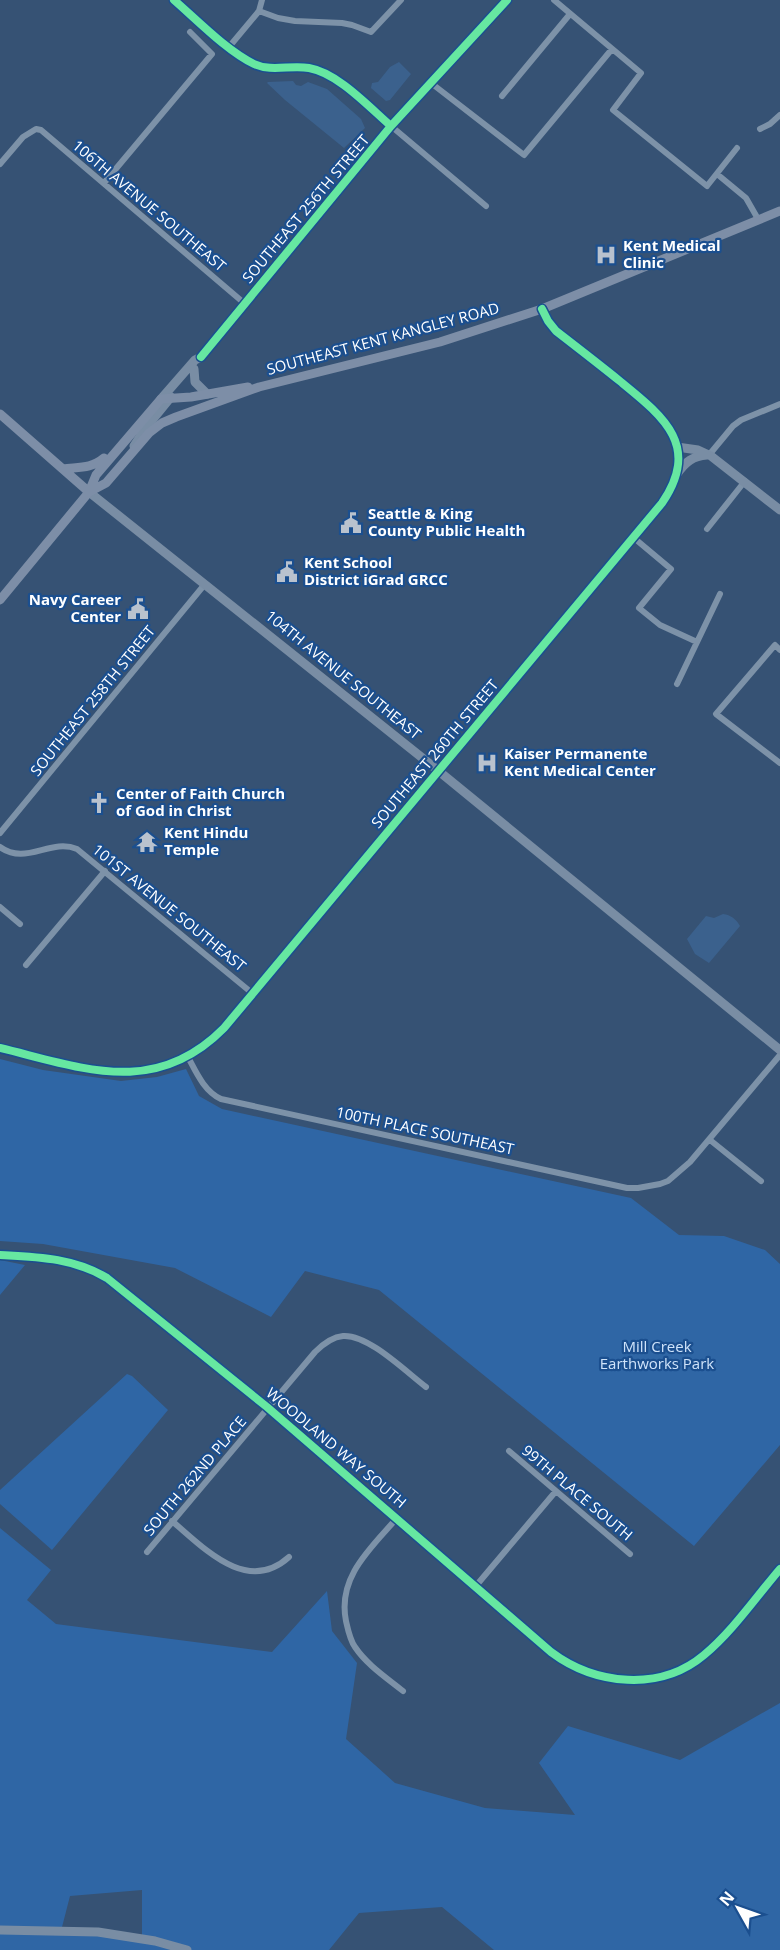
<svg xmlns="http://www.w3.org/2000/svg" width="780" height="1950" font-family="'Open Sans',sans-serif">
<rect width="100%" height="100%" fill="#365274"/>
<path fill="#2f66a5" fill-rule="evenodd" d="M0 1059 43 1070 121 1081 157 1077 186 1069 199 1096 222 1109 631 1198 679 1235 724 1236 765 1250 780 1264V1445L694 1546 379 1290 305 1271 271 1317 175 1268 43 1244 0 1241Z
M0 1260 25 1265 0 1295Z
M127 1374 132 1376 168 1410 52 1550 0 1504V1490Z
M0 1528 51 1570 27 1600 56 1624 272 1652 327 1591 332 1631 357 1663 346 1739 395 1783 485 1808 575 1815 539 1763 568 1726 680 1760 780 1703V1950H494L442 1907 359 1913 329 1950H0ZM142 1890V1939L61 1931 70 1896Z"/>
<path fill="#3b618d" d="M399 62 411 74 390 100 386 101 371 88 372 83 378 82 390 67Z
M293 81 296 85 301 86 308 82 327 89 361 119 365 128 344 148 285 100 267 83 268 82Z
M723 914C731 915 736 919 740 926L709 963 695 954 687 939 706 916 714 918Z"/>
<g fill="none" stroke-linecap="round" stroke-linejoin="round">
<path stroke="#7d92a8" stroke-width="6" d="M554 0 641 73 613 110 707 186 737 148
M259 11 278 18 295 21 342 23 352 25 371 32 401 0
M229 47 259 11 262 0
M431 83 524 155 612 49
M502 96 570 14
M391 126 486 206
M760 129 770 124 780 115
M0 164 23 137 36 129 41 130 244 303
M717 174 746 198 758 219
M104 183 212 54 190 32
M709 455 733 426 741 420 780 404
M707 529 745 481
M634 538 671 569 639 608 660 625 697 642
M780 650 775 645 716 714 780 763
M677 684 720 594
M0 833 205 584
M0 847C26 866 50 838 77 849L252 993
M0 907 20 924
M26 965 105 871
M0 1048C83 1068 155 1098 224 1028L439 771
M188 1057C196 1072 204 1091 221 1099L627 1188H638L660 1184 668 1181 690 1162 780 1055
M710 1140 761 1181
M509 1451 630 1554
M397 1518C371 1548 337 1577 346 1621 348 1630 350 1640 355 1647 367 1665 387 1678 403 1691
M172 1521C204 1548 247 1595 289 1557
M147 1552 315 1352C323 1344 332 1337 343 1336 368 1334 406 1372 426 1387
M475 1587 556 1491"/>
<path stroke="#798da4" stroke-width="9" d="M174 0C197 20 227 51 254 64 271 72 290 65 309 68 338 73 369 107 391 126
M194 369 195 382 207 394
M161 399 195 360 201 357 391 126 507 0
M134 446 145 429 171 397
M677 447 698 450 711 456 780 510
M677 474C685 462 693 456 707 455
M89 492 430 764 780 1050
M439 771 662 503C701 446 664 417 621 382 600 365 578 348 556 331L548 321 542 309
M0 1255C38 1257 74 1258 107 1278L267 1407 551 1652C595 1685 660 1692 704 1655 732 1632 756 1597 780 1569
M0 1930 98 1932 155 1941 187 1950"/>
<path stroke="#7d8ea7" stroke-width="9" d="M0 414 89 492
M63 469C79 467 91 469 104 458
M89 492 106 483 149 433 162 423 176 417 259 387 440 342 542 309 780 211
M0 600 89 492 96 475 161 399 191 397 248 387"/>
<defs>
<path id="cycleway" d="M174 0C197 20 227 51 254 64 271 72 290 65 309 68 338 73 369 107 391 126
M201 357 391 126 507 0
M0 1048C83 1068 155 1098 224 1028L662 503C701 446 664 417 621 382 600 365 578 348 556 331L548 321 542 309
M0 1255C38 1257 74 1258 107 1278L267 1407 551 1652C595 1685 660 1692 704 1655 732 1632 756 1597 780 1569"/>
</defs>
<use href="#cycleway" stroke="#1b4f8f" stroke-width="11"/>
<use href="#cycleway" stroke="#66e7a1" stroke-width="8"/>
</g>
<defs>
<symbol id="hospital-bare" viewBox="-9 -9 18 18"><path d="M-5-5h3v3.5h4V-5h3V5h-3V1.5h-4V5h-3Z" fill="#b9c2ce" stroke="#1b4f8f" stroke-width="2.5" paint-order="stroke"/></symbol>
<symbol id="civic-bare" viewBox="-9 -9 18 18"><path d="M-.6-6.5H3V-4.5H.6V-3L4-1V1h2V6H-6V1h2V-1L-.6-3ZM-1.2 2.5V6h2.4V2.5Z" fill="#b9c2ce" stroke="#1b4f8f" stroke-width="2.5" paint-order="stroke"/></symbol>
<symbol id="church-bare" viewBox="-9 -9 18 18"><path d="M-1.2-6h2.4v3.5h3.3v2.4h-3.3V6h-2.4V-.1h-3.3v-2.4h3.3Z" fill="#b9c2ce" stroke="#1b4f8f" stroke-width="2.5" paint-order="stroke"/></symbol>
<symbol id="temple-bare" viewBox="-9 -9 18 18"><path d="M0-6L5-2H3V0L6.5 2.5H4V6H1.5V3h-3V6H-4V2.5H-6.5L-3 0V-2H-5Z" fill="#b9c2ce" stroke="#1b4f8f" stroke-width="2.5" paint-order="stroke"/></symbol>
</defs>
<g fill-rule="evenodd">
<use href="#hospital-bare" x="591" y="240" width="30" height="30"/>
<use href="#civic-bare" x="336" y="508" width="30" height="30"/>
<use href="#civic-bare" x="272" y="557" width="30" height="30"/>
<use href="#civic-bare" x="123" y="594" width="30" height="30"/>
<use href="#hospital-bare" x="472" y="748" width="30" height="30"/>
<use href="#church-bare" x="84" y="788" width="30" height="30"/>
<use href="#temple-bare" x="132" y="827" width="30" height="30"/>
</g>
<g text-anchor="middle" stroke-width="4.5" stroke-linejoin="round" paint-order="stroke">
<g font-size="15" fill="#fff" stroke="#1b4f8f">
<text transform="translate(149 206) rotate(40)" y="5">106TH AVENUE SOUTHEAST</text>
<text transform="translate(306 209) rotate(-50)" y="5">SOUTHEAST 256TH STREET</text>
<text transform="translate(383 339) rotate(-15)" y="5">SOUTHEAST KENT KANGLEY ROAD</text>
<text transform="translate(343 675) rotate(39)" y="5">104TH AVENUE SOUTHEAST</text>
<text transform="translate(93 701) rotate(-51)" y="5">SOUTHEAST 258TH STREET</text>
<text transform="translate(435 754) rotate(-50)" y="5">SOUTHEAST 260TH STREET</text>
<text transform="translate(169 908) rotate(39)" y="5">101ST AVENUE SOUTHEAST</text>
<text transform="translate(425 1131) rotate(12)" y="5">100TH PLACE SOUTHEAST</text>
<text transform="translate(336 1448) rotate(40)" y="5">WOODLAND WAY SOUTH</text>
<text transform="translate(195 1476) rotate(-50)" y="5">SOUTH 262ND PLACE</text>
<text transform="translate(577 1493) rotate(40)" y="5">99TH PLACE SOUTH</text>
</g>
<g font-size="15" font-weight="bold" fill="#fff" stroke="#1b4f8f" text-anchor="start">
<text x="623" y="251">Kent Medical<tspan x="623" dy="17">Clinic</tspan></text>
<text x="368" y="519">Seattle &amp; King<tspan x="368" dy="17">County Public Health</tspan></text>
<text x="304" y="568">Kent School<tspan x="304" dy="17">District iGrad GRCC</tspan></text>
<text x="121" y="605" text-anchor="end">Navy Career<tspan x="121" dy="17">Center</tspan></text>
<text x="504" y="759">Kaiser Permanente<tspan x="504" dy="17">Kent Medical Center</tspan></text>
<text x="116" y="799">Center of Faith Church<tspan x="116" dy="17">of God in Christ</tspan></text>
<text x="164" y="838">Kent Hindu<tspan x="164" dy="17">Temple</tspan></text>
</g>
<g font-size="15" fill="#cfe3fa" stroke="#1b4f8f">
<text x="657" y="1352">Mill Creek<tspan x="657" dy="17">Earthworks Park</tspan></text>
</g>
</g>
<g transform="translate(738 1908) rotate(310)" stroke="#1b4f8f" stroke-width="4.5" paint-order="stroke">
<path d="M0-4.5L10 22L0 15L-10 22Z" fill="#ffffff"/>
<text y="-9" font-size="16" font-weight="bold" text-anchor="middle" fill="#ffffff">N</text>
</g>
</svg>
